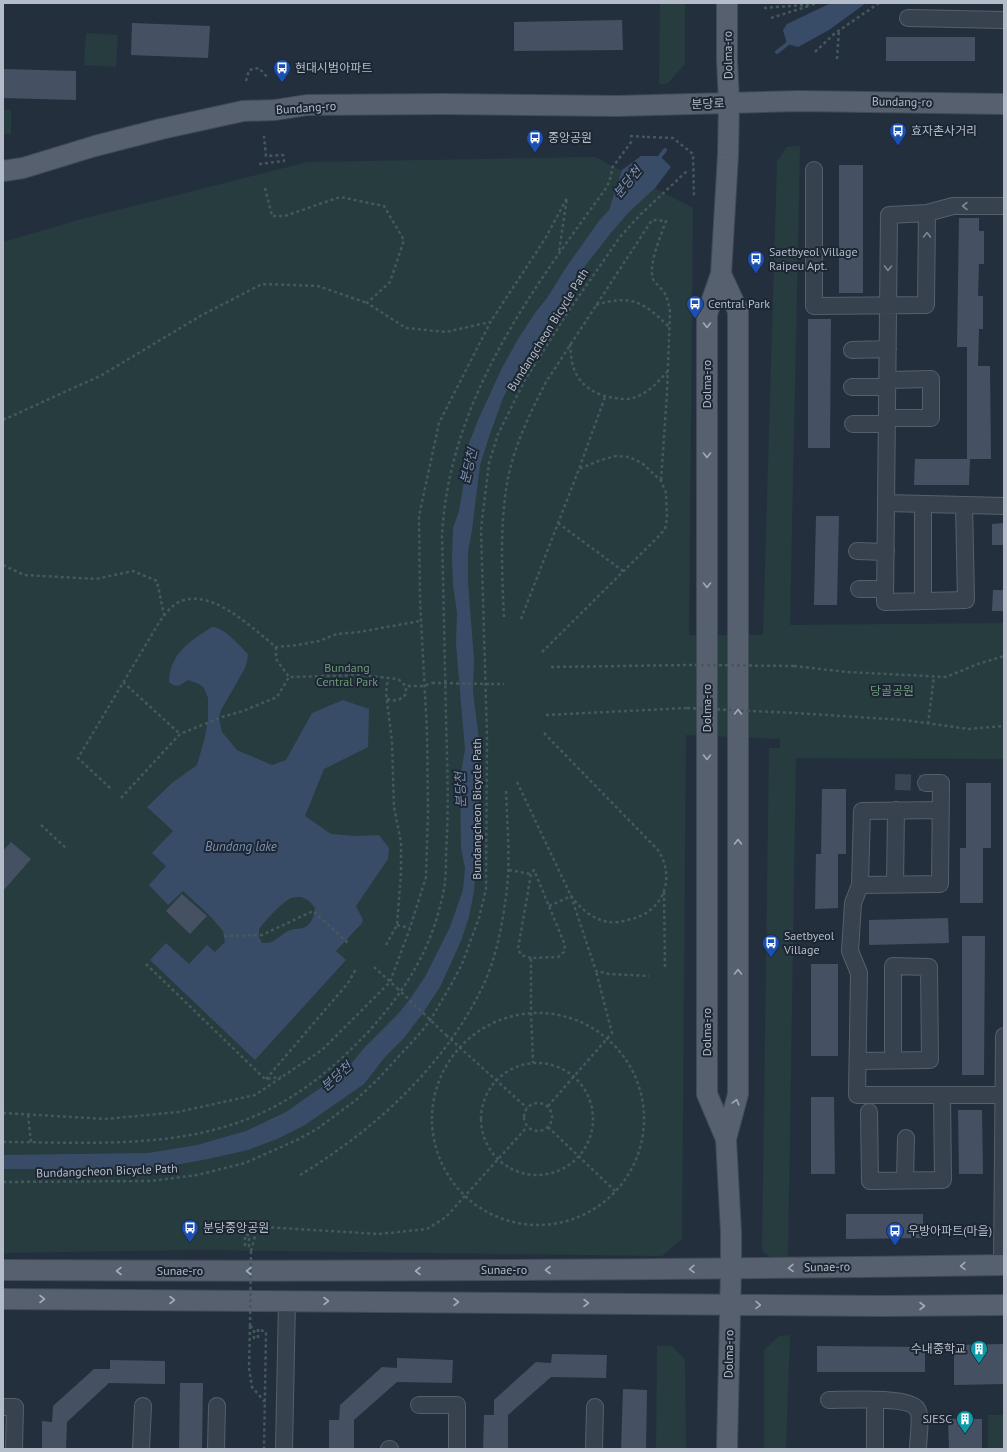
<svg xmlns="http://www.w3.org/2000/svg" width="1007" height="1452" font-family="'PT Sans','Noto Sans KR',sans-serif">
<rect width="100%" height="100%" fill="#242f3e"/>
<path fill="#263c3f" d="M660 3H685V64L667 84H659Z
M86 33 118 35 116 67 84 65Z
M3 110H11V134H3Z
M800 146 790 625 1004 623V759L796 758 788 1257H770L762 1251 769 748H780V739L686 735 682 1239 662 1256 199 1250 3 1253V242L78 220 308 162 595 157 693 208 689 635H763L777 161 787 147Z
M790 1335 786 1449H764V1350L779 1336Z
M657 1346H672L685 1359 686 1449H656Z
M988 1415H1004V1449H988Z"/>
<path fill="#394c67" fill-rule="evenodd" d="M831 3H866L829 30 798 47 787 44 783 30 787 24Z
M641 156H660L671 167 655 188 629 212 610 234 578 275 516 373 503 398 489 437 480 465 472 530 468 552V583L474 659 473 692 479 739 478 769 480 815 474 891 469 917 461 941 440 987 423 1013 404 1038 385 1057 364 1084 305 1125 277 1139 248 1150 208 1159 164 1167 129 1169H3V1155L148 1153 197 1145 246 1131 286 1112 346 1070 364 1048 398 1014 410 999 425 977 450 927 463 890 465 868 461 848 460 777 465 750 456 644 457 613 453 585 452 557 453 528 459 511 465 476 468 446 478 420 502 368 518 339 535 313 547 298 567 266 599 221 609 210 622 170Z
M212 627C224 627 239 645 248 654L247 662 244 670 221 710 219 718 222 732 237 750 272 765 286 760 312 713 343 700 369 709 368 747 324 769 305 816 331 834 357 836 379 835 389 848 388 859 356 906 363 920 362 923 336 951 346 960 255 1060 150 960 166 943 189 964 207 945 215 952 225 942 223 931 210 916 183 891 168 905 149 885 166 866 152 853 173 831 147 807 172 783 197 765 205 737 208 720V698L204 688 199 684 188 680C180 685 178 689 169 682 170 653 190 641 212 627ZM301 897C308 899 311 902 315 908 314 914 313 921 308 925 303 930 296 928 290 930 278 935 277 944 262 943L259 937V929C266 920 281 903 291 898 294 897 298 897 301 897Z"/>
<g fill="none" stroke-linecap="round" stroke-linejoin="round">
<path stroke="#394c67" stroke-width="4" d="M777 52 791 41
M658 159 665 150"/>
</g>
<path fill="#455162" d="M622 20 623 50 514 51V22Z
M132 23 210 26 208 58 131 55Z
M886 37H975V61H886Z
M3 69 76 71V100L3 98Z
M839 165H863V293H839Z
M959 218H979V231H984V264H979L978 296H983V329H979L978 366H990L991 459H970L969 485H914L915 459H967V347H957Z
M808 319H831L830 448H808Z
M816 516H839L837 605H814Z
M1004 523V545H992V524Z
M993 590H1004V611H992Z
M966 783H991V848H983V903H960V848H966Z
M822 789H846V854H838V908L815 909 816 854H821Z
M11 842 31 859 3 891V851Z
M182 894 207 916 190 934 166 911Z
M948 918 949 943 869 945V920Z
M962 936H985L984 1075H962Z
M811 964H838V1056H811Z
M811 1097H834L835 1174H811Z
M958 1110H982L983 1174H959Z
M846 1214H923V1238L846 1239Z
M1004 1344V1384L954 1385V1345Z
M817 1346 925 1347V1372H817Z
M552 1354 607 1355 606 1378 551 1377 508 1415V1449H483L484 1415H494V1400L536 1362 551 1363Z
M397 1358 453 1360 452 1383 397 1382 354 1420V1449H329V1420H339L340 1405 382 1367 397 1368Z
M110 1360 165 1361V1384L109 1383 67 1422 66 1449H42V1421L52 1422 53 1406 94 1369H110Z
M180 1383H203L202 1449H179Z
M623 1389 647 1390 646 1449H621Z
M948 1419H982V1449H949Z"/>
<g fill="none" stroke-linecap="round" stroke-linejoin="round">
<path stroke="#3a4453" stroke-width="16" stroke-dasharray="16 8" stroke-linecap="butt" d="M895 782 926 783"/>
<defs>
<path id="minor" d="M908 18 1004 20
M814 170V306L926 305 927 213
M852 350 888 349
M852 387H887
M887 418H931V379L888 380
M853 424H887
M887 503 1004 506
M964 505 966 600 885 602 889 215 927 213 953 206H1004
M857 551 886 552
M859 589H885
M923 601V504
M941 810 862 811 860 885 853 903 850 951 859 973 857 1095H1004
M860 885 940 884 941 783H926
M895 885 896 810
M858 1061 930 1060 929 967 893 966V1060
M869 1112 870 1181 943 1180 942 1095
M905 1180 906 1138
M1002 1265 1004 1036
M829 1400C844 1400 909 1396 917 1409 922 1415 918 1440 918 1449
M419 1405H457V1449
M3 1407H15L14 1449
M141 1449 143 1406
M216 1449 217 1406
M284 1449 287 1301
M389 1449H390
M594 1449 595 1407
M875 1449V1400"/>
<path id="major" d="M3 171 23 168 95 146 161 129 243 111 275 110 307 105 444 104 617 106 799 101 1004 104
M721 274 738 311V1094L726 1139 731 1232V1269L727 1449
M726 1139 707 1094V314L721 274 728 155 729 103 727 60V3
M3 1270C337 1272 670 1270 1004 1265
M3 1299 883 1306 1004 1305"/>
</defs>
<use href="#minor" stroke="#565f6c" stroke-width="18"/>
<use href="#major" stroke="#414a57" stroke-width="22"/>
<path stroke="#44595c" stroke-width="2.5" stroke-dasharray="3 3" stroke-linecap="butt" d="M764 8 816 4
M771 18 809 6
M815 52 834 34 879 3
M837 59 839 30
M246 81 249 70 259 68 267 77
M647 137 673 138 693 154 694 197
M259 164 284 161 283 155 266 156 264 136
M265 188 272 216H285L340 197 384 206 404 240 390 282 367 303 406 328 446 332 490 322
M596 305C631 294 644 302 669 327
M570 344C571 352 571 361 574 369 580 386 597 396 615 398 622 399 629 400 636 397 649 392 658 382 667 372
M3 420 102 375 202 315 262 284 318 286 367 303
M558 523 623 571
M3 565 24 575 96 579 133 571 157 581 164 615
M504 617C502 575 500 532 506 490 511 452 529 415 546 382L652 220 666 221C661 235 648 265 653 279 656 285 662 288 665 294 668 299 669 306 670 312L667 393 661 481
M521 619 579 469 605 397
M276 647V659L289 677
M542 652 659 536 665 529 667 518 666 493 661 481 642 463 629 457 616 456 601 460 579 469
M794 666 847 672 946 677 978 664 1004 656
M551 667 689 665
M123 682 180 734
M491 684H504
M387 699C395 702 401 700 406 694V686
M795 713 904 720 969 729 1004 726
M546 715 687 708
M928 724 934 677
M517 782 571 896C580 908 593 920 609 922 614 923 621 922 627 920 662 914 677 880 658 850L543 732
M110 788 78 758 160 621C165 615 170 607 177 603 209 585 252 628 276 647L298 645 319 641 337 634 359 632 420 621
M121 798 180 734 222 717 243 711 277 697 289 677 362 675 398 679 406 686H423L432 683
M41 825 67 849
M509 870 531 874
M664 892 665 968
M549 906 571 896 596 971 609 974 649 976
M397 925 410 928
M224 936 262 935 313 911 348 943
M386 945 397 925 401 873V842L394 807 392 741 386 693 388 678
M531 958 521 955 518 949 531 874 534 870 565 945 564 952 558 957 531 958V1013L533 1063
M146 964 265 1079 281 1077
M374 967 397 988
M432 1119a106 106 0 1 1 212 0a106 106 0 1 1-212 0Z
M446 1035 527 1108
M481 1119a56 56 0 1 1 112 0a56 56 0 1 1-112 0Z
M266 1079 348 983 356 969
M524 1117a14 14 0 1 1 28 0a14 14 0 1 1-28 0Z
M548 1106 612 1033 596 971
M3 1113 106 1119 178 1112 255 1095 322 1050 390 982 410 928 426 877 428 812 427 732 420 600 419 516 439 423 491 321 545 239 567 198 559 251
M28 1115 31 1142
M548 1127 615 1191
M3 1142C87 1142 178 1150 257 1115 301 1096 337 1065 370 1030 408 987 433 946 444 889 446 878 446 865 446 853 448 821 448 789 447 756 445 683 444 609 442 536 449 401 530 292 607 187L611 176 612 168 632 141
M300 1175C373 1131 441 1069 480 992 495 963 502 928 506 896 511 861 507 825 506 790
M3 1182 151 1181 197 1175 245 1163 297 1140 317 1129 356 1100 379 1078 422 1031 431 1019 452 983 462 964 479 918 486 889 487 737 481 529 489 463 498 434 525 380 568 312 620 237 641 214 688 170
M245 1246V1235H249V1246L251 1250
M251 1251 256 1233 264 1227 379 1234 427 1229 446 1217 527 1127
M250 1326 254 1329V1338H258V1329L266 1332 264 1449
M250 1326 249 1368 252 1387 265 1402"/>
<use href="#minor" stroke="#38414e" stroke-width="16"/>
<use href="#major" stroke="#56606e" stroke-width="20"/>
<path stroke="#44595c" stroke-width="2.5" stroke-dasharray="3 3" stroke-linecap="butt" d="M630 136 647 137
M689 665 794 666
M432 683 491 684
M687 708 795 713
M397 988 446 1035
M250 1326 251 1251"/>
</g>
<defs><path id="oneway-chevron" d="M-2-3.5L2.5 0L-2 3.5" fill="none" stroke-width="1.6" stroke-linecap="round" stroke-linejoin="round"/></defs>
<g stroke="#7c8592">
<use href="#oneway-chevron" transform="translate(965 206) rotate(-180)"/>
<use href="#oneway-chevron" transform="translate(927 235) rotate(-89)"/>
<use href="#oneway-chevron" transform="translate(888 268) rotate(91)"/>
</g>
<g stroke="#a1aab7">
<use href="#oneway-chevron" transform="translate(707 325) rotate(90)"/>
<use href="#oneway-chevron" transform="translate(707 455) rotate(90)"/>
<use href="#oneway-chevron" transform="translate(707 585) rotate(90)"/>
<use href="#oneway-chevron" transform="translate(738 712) rotate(-90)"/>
<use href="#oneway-chevron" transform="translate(707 757) rotate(90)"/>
<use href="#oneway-chevron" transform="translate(738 842) rotate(-90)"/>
<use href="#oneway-chevron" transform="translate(738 972) rotate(-90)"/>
<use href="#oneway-chevron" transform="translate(736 1102) rotate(-75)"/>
<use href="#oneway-chevron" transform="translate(963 1266) rotate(179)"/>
<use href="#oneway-chevron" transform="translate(791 1268) rotate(179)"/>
<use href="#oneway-chevron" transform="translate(692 1269) rotate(179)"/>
<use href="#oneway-chevron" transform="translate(548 1270) rotate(180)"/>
<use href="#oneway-chevron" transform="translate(119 1271) rotate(-180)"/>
<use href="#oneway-chevron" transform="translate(249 1271) rotate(-180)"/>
<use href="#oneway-chevron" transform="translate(418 1271) rotate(180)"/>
<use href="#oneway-chevron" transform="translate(42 1299)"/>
<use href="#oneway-chevron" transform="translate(172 1300)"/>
<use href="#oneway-chevron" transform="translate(326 1301)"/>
<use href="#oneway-chevron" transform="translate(456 1302)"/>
<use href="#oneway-chevron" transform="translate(586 1303)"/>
<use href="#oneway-chevron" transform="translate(758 1305) rotate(1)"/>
<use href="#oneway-chevron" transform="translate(922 1306)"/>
</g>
<defs>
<symbol id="bus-pin" viewBox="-11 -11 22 30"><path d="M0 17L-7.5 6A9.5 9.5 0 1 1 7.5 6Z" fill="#1a4fb4" stroke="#1d2633"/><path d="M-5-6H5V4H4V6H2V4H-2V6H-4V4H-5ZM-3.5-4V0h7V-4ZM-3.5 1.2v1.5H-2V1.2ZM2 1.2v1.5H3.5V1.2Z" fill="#fff"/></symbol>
<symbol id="building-pin" viewBox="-11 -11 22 30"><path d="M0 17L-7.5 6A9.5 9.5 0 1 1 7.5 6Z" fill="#0f9aa8" stroke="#1d2633"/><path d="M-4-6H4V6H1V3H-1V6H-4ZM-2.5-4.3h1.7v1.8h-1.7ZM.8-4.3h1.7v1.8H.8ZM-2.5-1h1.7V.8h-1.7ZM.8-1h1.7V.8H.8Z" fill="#fff"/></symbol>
</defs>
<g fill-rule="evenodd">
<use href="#bus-pin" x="272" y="58" width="20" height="27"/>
<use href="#bus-pin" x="888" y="121" width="20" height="27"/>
<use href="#bus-pin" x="525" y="128" width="20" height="27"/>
<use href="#bus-pin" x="746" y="249" width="20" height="27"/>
<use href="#bus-pin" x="685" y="294" width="20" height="27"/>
<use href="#bus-pin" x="761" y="933" width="20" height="27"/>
<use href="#bus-pin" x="180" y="1218" width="20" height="27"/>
<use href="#bus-pin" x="885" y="1221" width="20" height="27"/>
<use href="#building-pin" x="969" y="1339" width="20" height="27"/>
<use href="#building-pin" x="955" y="1409" width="20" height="27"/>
</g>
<g text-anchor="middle" stroke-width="4" stroke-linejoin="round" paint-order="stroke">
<g font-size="12" fill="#b4bcc9" stroke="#1d2633">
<text transform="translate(728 55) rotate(-91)" y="4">Dolma-ro</text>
<text transform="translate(902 102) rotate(1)" y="4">Bundang-ro</text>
<text transform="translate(708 104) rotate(-2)" y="4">분당로</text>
<text transform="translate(306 108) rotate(-4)" y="4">Bundang-ro</text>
<text transform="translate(548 330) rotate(-58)" y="4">Bundangcheon Bicycle Path</text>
<text transform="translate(707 384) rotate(-90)" y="4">Dolma-ro</text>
<text transform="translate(707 708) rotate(-90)" y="4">Dolma-ro</text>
<text transform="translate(477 809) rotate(-90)" y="4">Bundangcheon Bicycle Path</text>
<text transform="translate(707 1032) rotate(-90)" y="4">Dolma-ro</text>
<text transform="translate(107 1171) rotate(-2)" y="4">Bundangcheon Bicycle Path</text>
<text transform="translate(827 1267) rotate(-1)" y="4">Sunae-ro</text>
<text x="504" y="1274">Sunae-ro</text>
<text x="180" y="1275">Sunae-ro</text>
<text transform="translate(729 1354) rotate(-89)" y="4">Dolma-ro</text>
</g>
<g font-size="12" fill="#b4bcc9" stroke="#1d2633" text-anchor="start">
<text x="295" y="72">현대시범아파트</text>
<text x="911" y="135">효자촌사거리</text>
<text x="548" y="142">중앙공원</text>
<text x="769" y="256">Saetbyeol Village<tspan x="769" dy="14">Raipeu Apt.</tspan></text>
<text x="708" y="308">Central Park</text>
<text x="784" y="940">Saetbyeol<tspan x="784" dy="14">Village</tspan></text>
<text x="203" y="1232">분당중앙공원</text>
<text x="908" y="1235">우방아파트(마을)</text>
<text x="966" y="1353" text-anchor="end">수내중학교</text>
<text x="952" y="1423" text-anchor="end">SJESC</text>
</g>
<g font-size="12" fill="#6b9a76" stroke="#1d2633">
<text x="347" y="672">Bundang<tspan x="347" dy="14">Central Park</tspan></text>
<text x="892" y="695">당골공원</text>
</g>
<g font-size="13" font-style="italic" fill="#7c92b1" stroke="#1d2633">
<text transform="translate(627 182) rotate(-51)" y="5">분당천</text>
<text transform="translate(468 466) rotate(-76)" y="5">분당천</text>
<text transform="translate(460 790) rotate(-92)" y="5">분당천</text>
<text x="241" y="851">Bundang lake</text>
<text transform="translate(336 1076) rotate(-42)" y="5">분당천</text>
</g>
</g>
<rect width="1007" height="1452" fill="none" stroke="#b4bcc9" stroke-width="8"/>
</svg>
